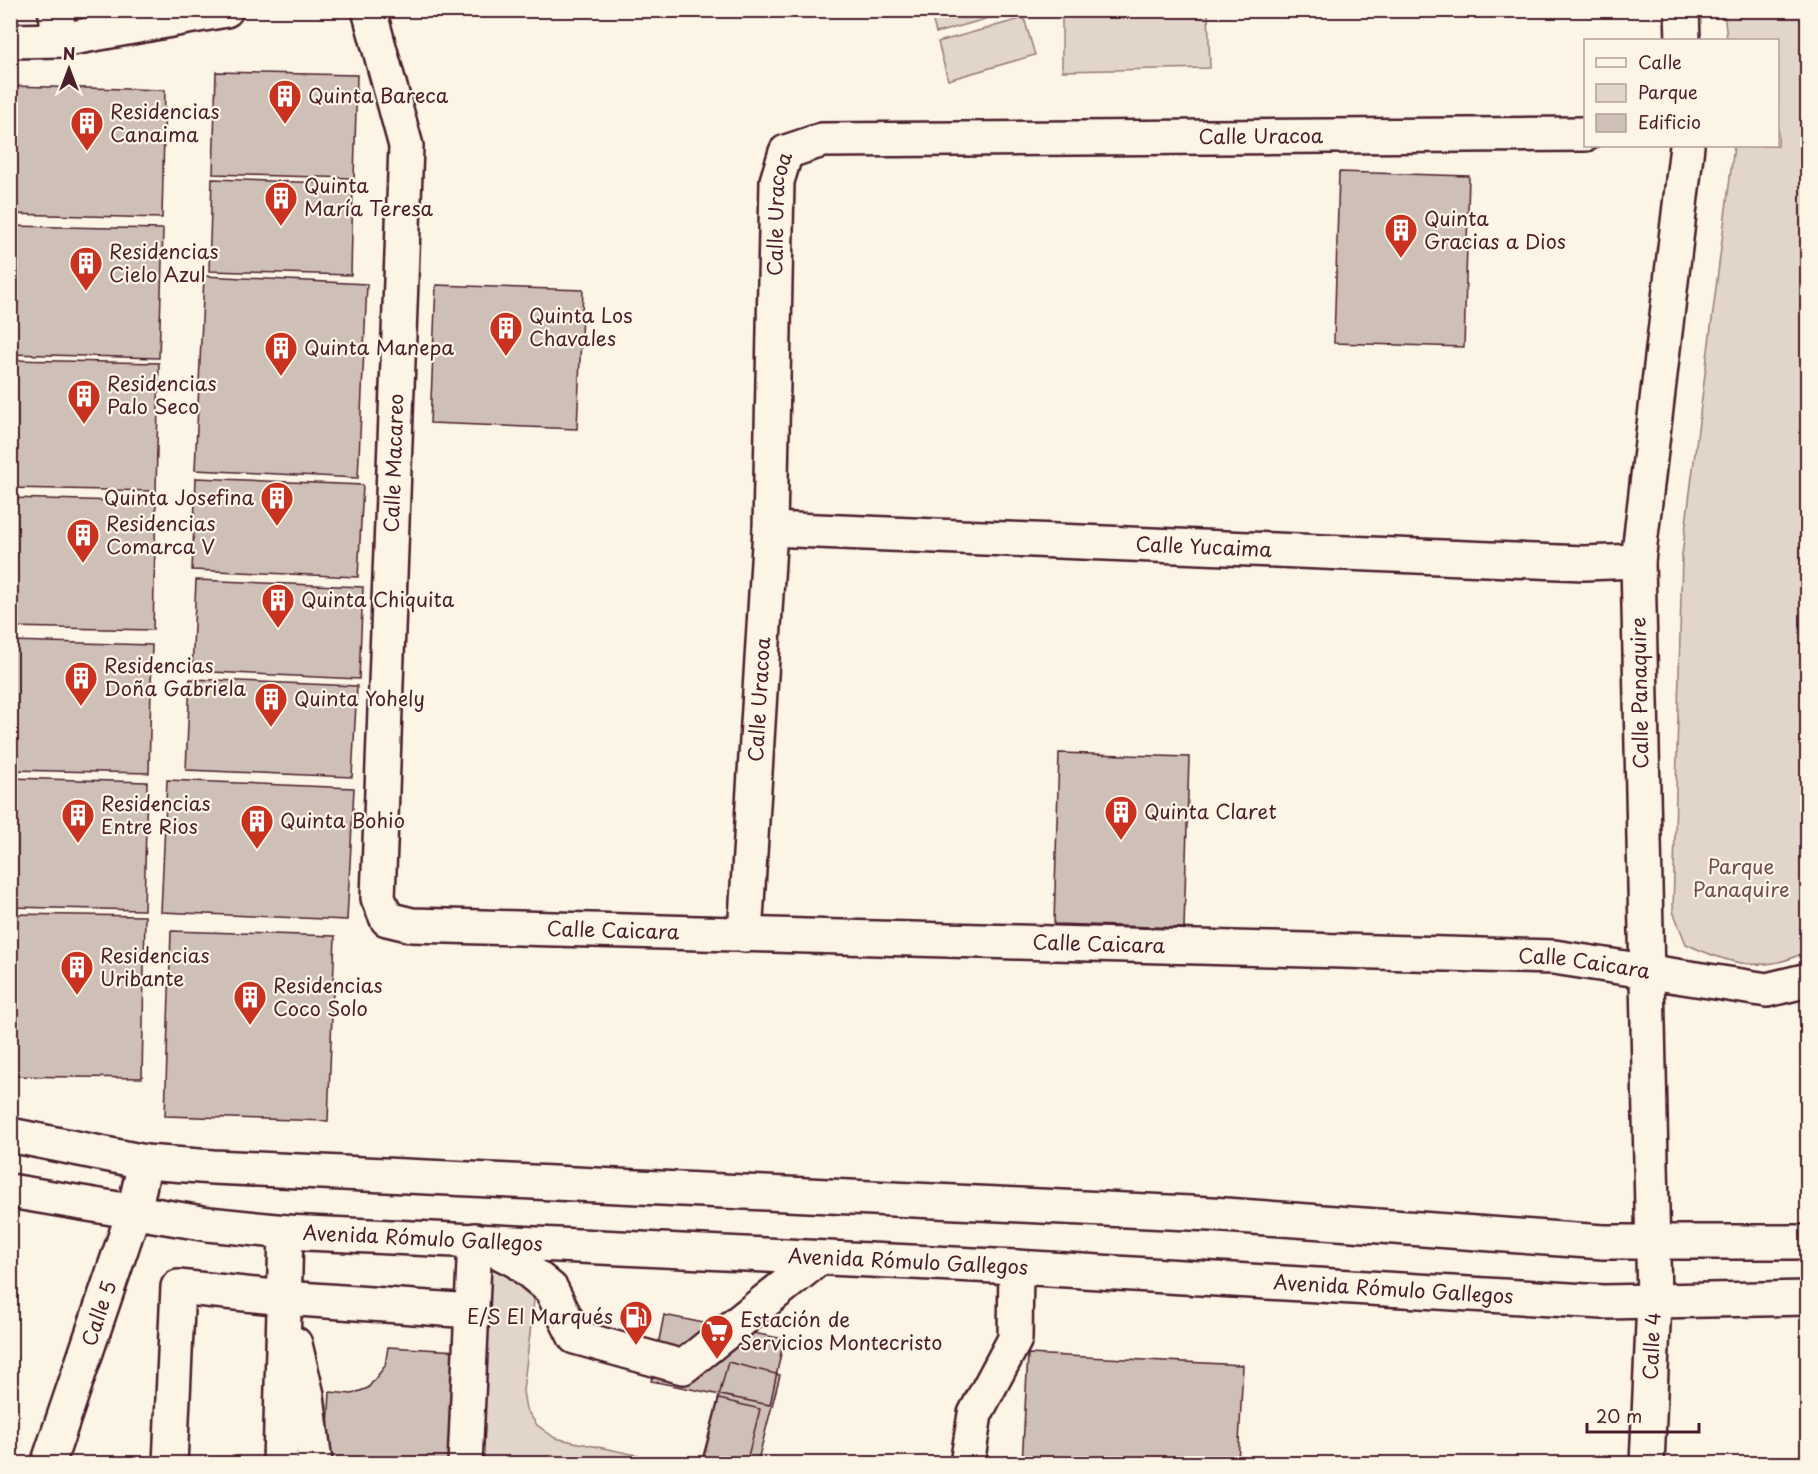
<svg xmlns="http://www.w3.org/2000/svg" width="1818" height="1474" font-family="'Playpen Sans',sans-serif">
<rect width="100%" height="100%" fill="#fcf5e5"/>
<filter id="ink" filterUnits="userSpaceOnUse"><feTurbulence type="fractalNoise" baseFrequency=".0167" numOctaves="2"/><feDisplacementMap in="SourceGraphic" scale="12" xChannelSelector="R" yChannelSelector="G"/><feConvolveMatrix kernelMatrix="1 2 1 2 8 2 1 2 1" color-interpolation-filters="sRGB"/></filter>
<g filter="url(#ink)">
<path fill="#e2d5ca" stroke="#967a7a" stroke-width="1.5" d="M930 10H1014V11L936 33Z
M1062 11H1208L1210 68 1062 71Z
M1724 11H1808L1807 951C1764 975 1727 963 1686 944L1673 911 1682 555 1734 146H1778V40H1727Z
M1024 18 1035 55 948 80 938 42Z
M483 1268 518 1275 535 1292 523 1391 526 1409 537 1425 555 1438 642 1456 641 1464H475Z"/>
<path fill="#cfc0b7" stroke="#4a1f2b" stroke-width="1.5" d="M216 72 357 75 354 178 213 174Z
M10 86 165 90 162 218 10 214Z
M1339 172 1469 176 1464 347 1334 343Z
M212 179 353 184 351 275 209 271Z
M10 226 163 229 159 358 10 354Z
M204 276 367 284 358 478 195 470Z
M436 285 583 290 577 429 430 423Z
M10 360 159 363 156 491 10 488Z
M196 478 363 485 358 577 192 570Z
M10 498 156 502 153 630 10 627Z
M196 580 363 587 359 679 192 671Z
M10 641 152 645 149 773 10 770Z
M190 679 357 686 352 777 186 770Z
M1059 753 1189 757 1184 928 1054 924Z
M10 778 147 782 144 910 10 907Z
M167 780 354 788 347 920 161 912Z
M10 914 145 916 142 1078 10 1076Z
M171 931 335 936 328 1121 165 1116Z
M664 1315 784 1339 770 1405 651 1381Z
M388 1347 458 1351 455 1464H326L330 1392 352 1394 368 1388 385 1366Z
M1028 1354 1243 1365 1238 1464H1022Z
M728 1362 780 1375 757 1464H701Z
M719 1399 760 1409 746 1464H702Z"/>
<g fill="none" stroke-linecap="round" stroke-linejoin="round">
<defs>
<g id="minor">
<path d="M55 10 61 40"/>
<path id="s1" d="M369 10 406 146 378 898 387 919 412 925 1554 957 1767 990 1808 980"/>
<path d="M1682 10 1683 40"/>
<path d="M10 41 61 40 226 10"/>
<path id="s2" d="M770 529 1584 563 1638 561"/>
<path id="s3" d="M745 935 770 529 777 181 786 152 822 140 1586 134"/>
<path d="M295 1344 307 1395 315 1464"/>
<path id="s4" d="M48 1464 134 1211 145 1162"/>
<path d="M170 1464 178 1287 284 1298 472 1311"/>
<path d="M280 1464 286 1232"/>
<path d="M465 1464 475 1240 517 1261 551 1289 575 1337 683 1367 819 1258"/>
<path d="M967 1464 975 1414 1015 1339 1016 1267"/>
<path id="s5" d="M1647 1464 1654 1301 1638 561 1687 146"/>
</g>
<g id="major">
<path d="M10 1135 145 1162 213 1167 1211 1214 1603 1242H1808"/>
<path id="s6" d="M10 1191 208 1224 286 1232 1016 1267 1603 1302 1808 1298"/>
</g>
</defs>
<use href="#minor" stroke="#4a1f2b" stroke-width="38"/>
<use href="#major" stroke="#4a1f2b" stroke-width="38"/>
<use href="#minor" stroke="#fcf5e5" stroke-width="33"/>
<use href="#major" stroke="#fcf5e5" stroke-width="33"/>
</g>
</g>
<defs>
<symbol id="building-pin" viewBox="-11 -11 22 30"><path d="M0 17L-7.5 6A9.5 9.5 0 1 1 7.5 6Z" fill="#c8321e" stroke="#fcf5e5"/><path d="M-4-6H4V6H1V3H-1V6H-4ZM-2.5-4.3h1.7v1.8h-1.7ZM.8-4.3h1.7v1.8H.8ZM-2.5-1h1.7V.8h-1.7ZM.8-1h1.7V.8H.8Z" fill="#fff"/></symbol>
<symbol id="fuel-pin" viewBox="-11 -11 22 30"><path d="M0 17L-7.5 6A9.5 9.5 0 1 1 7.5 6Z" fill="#c8321e" stroke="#fcf5e5"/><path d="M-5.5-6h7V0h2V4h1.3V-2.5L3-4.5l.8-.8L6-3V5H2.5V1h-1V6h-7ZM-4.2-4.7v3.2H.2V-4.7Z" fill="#fff"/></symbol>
<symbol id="supermarket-pin" viewBox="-11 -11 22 30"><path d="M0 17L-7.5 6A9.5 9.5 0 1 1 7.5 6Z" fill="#c8321e" stroke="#fcf5e5"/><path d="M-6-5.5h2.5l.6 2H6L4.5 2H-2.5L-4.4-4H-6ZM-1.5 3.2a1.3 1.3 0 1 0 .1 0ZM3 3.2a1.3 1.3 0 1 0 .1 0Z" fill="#fff"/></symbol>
</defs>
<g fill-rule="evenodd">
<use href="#building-pin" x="266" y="77" width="38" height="52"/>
<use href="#building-pin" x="68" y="104" width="38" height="52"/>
<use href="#building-pin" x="262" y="179" width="38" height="52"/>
<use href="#building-pin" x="1382" y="211" width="38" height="52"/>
<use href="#building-pin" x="67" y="244" width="38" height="52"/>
<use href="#building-pin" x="487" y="309" width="38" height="52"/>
<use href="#building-pin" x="262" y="329" width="38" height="52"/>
<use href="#building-pin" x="65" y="377" width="38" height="52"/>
<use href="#building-pin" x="258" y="479" width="38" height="52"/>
<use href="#building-pin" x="64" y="516" width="38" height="52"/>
<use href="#building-pin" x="259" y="581" width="38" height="52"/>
<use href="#building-pin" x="62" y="659" width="38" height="52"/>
<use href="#building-pin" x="252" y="680" width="38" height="52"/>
<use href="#building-pin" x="1102" y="793" width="38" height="52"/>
<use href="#building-pin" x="59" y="796" width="38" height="52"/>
<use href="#building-pin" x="238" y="802" width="38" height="52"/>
<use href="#building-pin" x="58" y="948" width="38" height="52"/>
<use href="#building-pin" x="231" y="978" width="38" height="52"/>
<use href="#fuel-pin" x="617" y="1298" width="38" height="52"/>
<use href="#supermarket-pin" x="698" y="1312" width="38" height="52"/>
</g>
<g text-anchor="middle" stroke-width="4.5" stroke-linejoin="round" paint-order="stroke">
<g font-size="20" fill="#4a1f2b" stroke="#fcf5e5" text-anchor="start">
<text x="308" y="103">Quinta Bareca</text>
<text x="110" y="119">Residencias<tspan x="110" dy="23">Canaima</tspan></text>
<text x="304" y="193">Quinta<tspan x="304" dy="23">María Teresa</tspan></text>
<text x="1424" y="226">Quinta<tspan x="1424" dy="23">Gracias a Dios</tspan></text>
<text x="109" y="259">Residencias<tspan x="109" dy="23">Cielo Azul</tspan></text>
<text x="529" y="323">Quinta Los<tspan x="529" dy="23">Chavales</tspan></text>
<text x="304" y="355">Quinta Manepa</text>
<text x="107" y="391">Residencias<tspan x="107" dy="23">Palo Seco</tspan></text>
<text x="254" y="505" text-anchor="end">Quinta Josefina</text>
<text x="106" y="531">Residencias<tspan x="106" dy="23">Comarca V</tspan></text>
<text x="301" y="607">Quinta Chiquita</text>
<text x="104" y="673">Residencias<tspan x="104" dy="23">Doña Gabriela</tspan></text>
<text x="294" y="706">Quinta Yohely</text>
<text x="101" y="811">Residencias<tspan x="101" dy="23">Entre Rios</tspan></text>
<text x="1144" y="819">Quinta Claret</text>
<text x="280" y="828">Quinta Bohio</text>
<text x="100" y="963">Residencias<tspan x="100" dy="23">Uribante</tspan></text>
<text x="273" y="993">Residencias<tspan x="273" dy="23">Coco Solo</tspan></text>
<text x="613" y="1324" text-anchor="end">E/S El Marqués</text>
<text x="740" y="1327">Estación de<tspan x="740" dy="23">Servicios Montecristo</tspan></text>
</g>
<g font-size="20" fill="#4a1f2b" stroke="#fcf5e5">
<text dy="7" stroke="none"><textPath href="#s3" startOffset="1262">Calle Uracoa</textPath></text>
<text dy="7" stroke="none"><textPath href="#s3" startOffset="722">Calle Uracoa</textPath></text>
<text transform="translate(394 463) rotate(-88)" y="7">Calle Macareo</text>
<text dy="7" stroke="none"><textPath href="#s2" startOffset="434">Calle Yucaima</textPath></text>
<text transform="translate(1640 693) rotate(-91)" y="7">Calle Panaquire</text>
<text dy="7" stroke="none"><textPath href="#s3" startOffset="236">Calle Uracoa</textPath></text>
<text dy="7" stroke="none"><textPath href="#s1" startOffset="1143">Calle Caicara</textPath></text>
<text dy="7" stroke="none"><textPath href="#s1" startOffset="1629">Calle Caicara</textPath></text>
<text dy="7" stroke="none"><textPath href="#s1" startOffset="2115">Calle Caicara</textPath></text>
<text dy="7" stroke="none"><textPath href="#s6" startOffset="416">Avenida Rómulo Gallegos</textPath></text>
<text dy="7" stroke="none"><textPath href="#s6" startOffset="902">Avenida Rómulo Gallegos</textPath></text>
<text dy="7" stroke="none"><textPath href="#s6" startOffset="1388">Avenida Rómulo Gallegos</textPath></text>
<text dy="7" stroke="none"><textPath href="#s4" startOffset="159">Calle 5</textPath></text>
<text dy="7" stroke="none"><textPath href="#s5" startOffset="118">Calle 4</textPath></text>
</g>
<g font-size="20" fill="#704c53" stroke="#fcf5e5">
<text x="1741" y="874">Parque<tspan x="1741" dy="23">Panaquire</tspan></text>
</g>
</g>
<rect width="1818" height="1474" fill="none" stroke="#fcf5e5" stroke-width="36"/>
<rect x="18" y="18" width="1782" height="1438" fill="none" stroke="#4a1f2b" stroke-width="2" filter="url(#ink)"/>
<rect x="1584" y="39" width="195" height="108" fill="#fcf5e5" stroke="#b59f9b" stroke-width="1.5"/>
<rect x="1596" y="58" width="30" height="9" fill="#fcf5e5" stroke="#b59f9b" stroke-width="1.5"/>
<text x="1638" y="69" font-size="18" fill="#4a1f2b">Calle</text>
<rect x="1596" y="84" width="30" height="18" fill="#e2d5ca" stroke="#b59f9b" stroke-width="1.5"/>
<text x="1638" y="99" font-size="18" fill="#4a1f2b">Parque</text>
<rect x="1596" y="114" width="30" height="18" fill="#cfc0b7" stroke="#b59f9b" stroke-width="1.5"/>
<text x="1638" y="129" font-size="18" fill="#4a1f2b">Edificio</text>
<g transform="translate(69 69)" stroke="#fcf5e5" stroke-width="4.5" paint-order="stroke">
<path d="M0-4.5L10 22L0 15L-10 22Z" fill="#4a1f2b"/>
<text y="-9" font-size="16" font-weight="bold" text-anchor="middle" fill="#4a1f2b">N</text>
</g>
<path d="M1587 1423v9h112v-9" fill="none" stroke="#4a1f2b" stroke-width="3"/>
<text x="1596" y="1423" font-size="18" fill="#4a1f2b" stroke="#fcf5e5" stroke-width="4.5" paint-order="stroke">20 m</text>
</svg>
